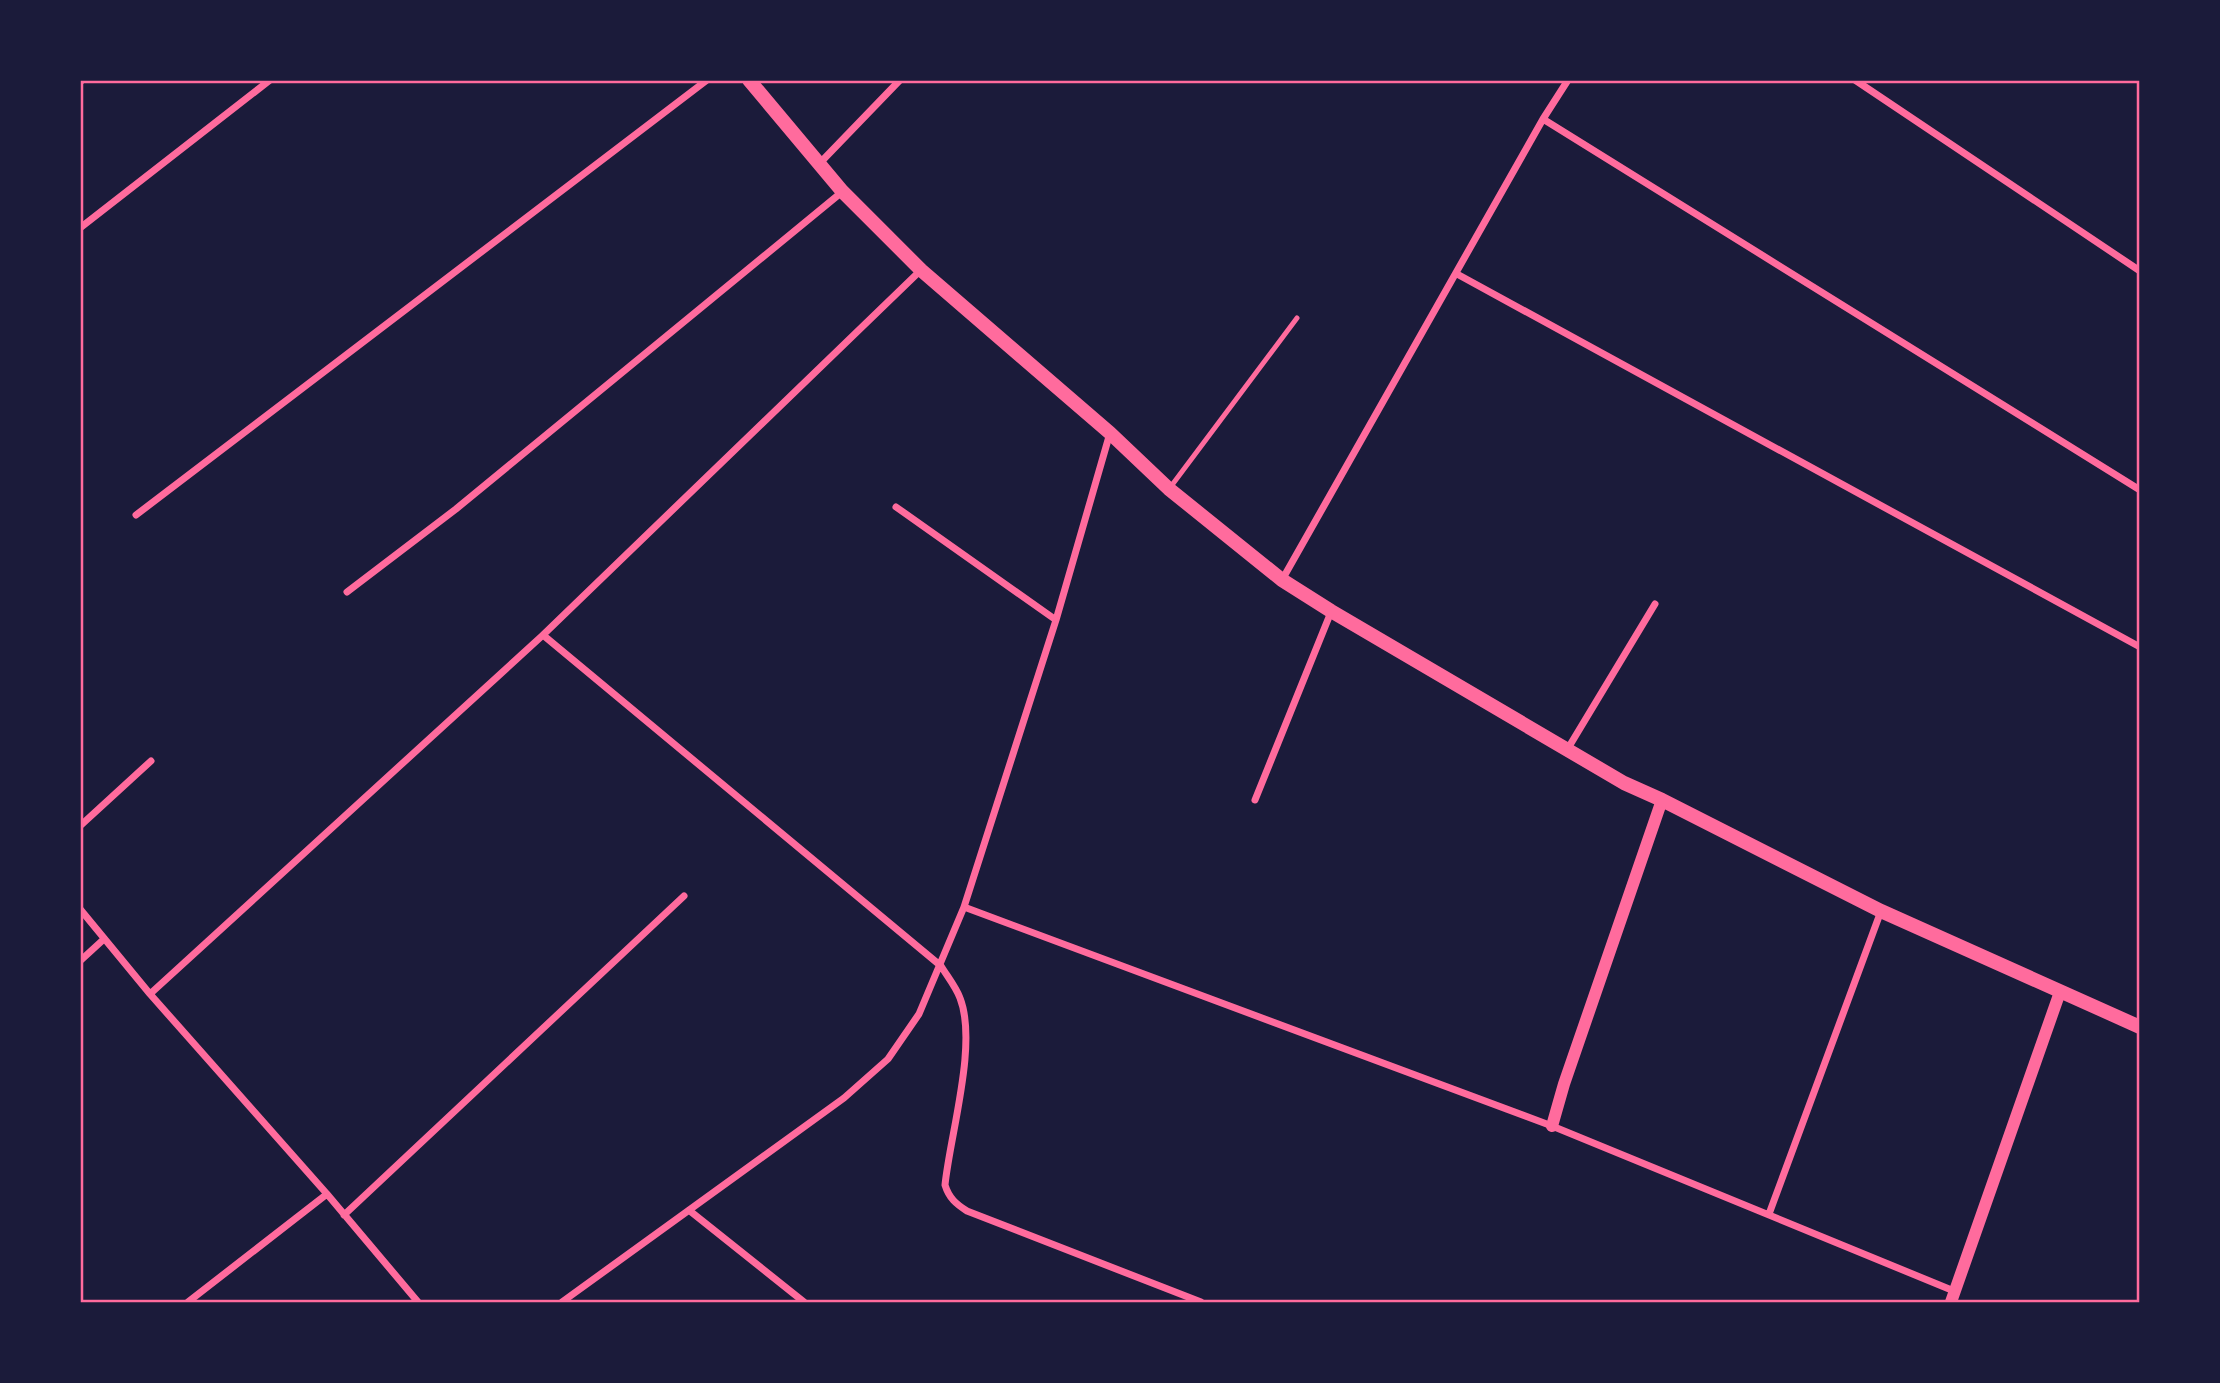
<svg xmlns="http://www.w3.org/2000/svg" width="2220" height="1383" font-family="Jost,sans-serif">
<rect width="100%" height="100%" fill="#1b1b3a"/>
<g fill="none" stroke-linecap="round" stroke-linejoin="round">
<path stroke="#ff6b9d" stroke-width="5" d="M80 83 84 80
M1169 489 1297 318"/>
<path stroke="#ff6b9d" stroke-width="7" d="M1855 80 2140 271
M1543 119 2140 490
M819 164 900 80
M80 228 270 80
M1457 274 2140 647
M896 507 1056 620
M136 515 707 80
M1282 580 1543 119 1568 80
M347 592 456 509 842 192
M543 635 941 966C947 976 956 987 960 998 978 1044 950 1135 945 1185 949 1198 956 1204 967 1211L1201 1302
M1567 750 1655 604
M1255 800 1331 612
M80 826 151 761
M964 907 1552 1126 1954 1291
M80 909 150 994 327 1194 418 1302
M80 961 104 939
M150 994 543 635 921 270
M690 1211 804 1302
M1769 1214 1881 911
M344 1215 684 896
M188 1302 327 1194
M562 1302 844 1098 888 1059 919 1014 964 907 1056 620 1110 433"/>
<path stroke="#ff6b9d" stroke-width="12" d="M1552 1126 1564 1084 1662 800
M1951 1302 2060 992"/>
<path stroke="#ff6b9d" stroke-width="14" d="M749 80 842 191 921 270 1110 433 1169 489 1282 580 1331 611 1624 783 1662 800 1881 911 2140 1027"/>
</g>
<rect width="2220" height="1383" fill="none" stroke="#1b1b3a" stroke-width="164"/>
<rect x="82" y="82" width="2056" height="1219" fill="none" stroke="#ff6b9d" stroke-width="2.5"/>
</svg>
